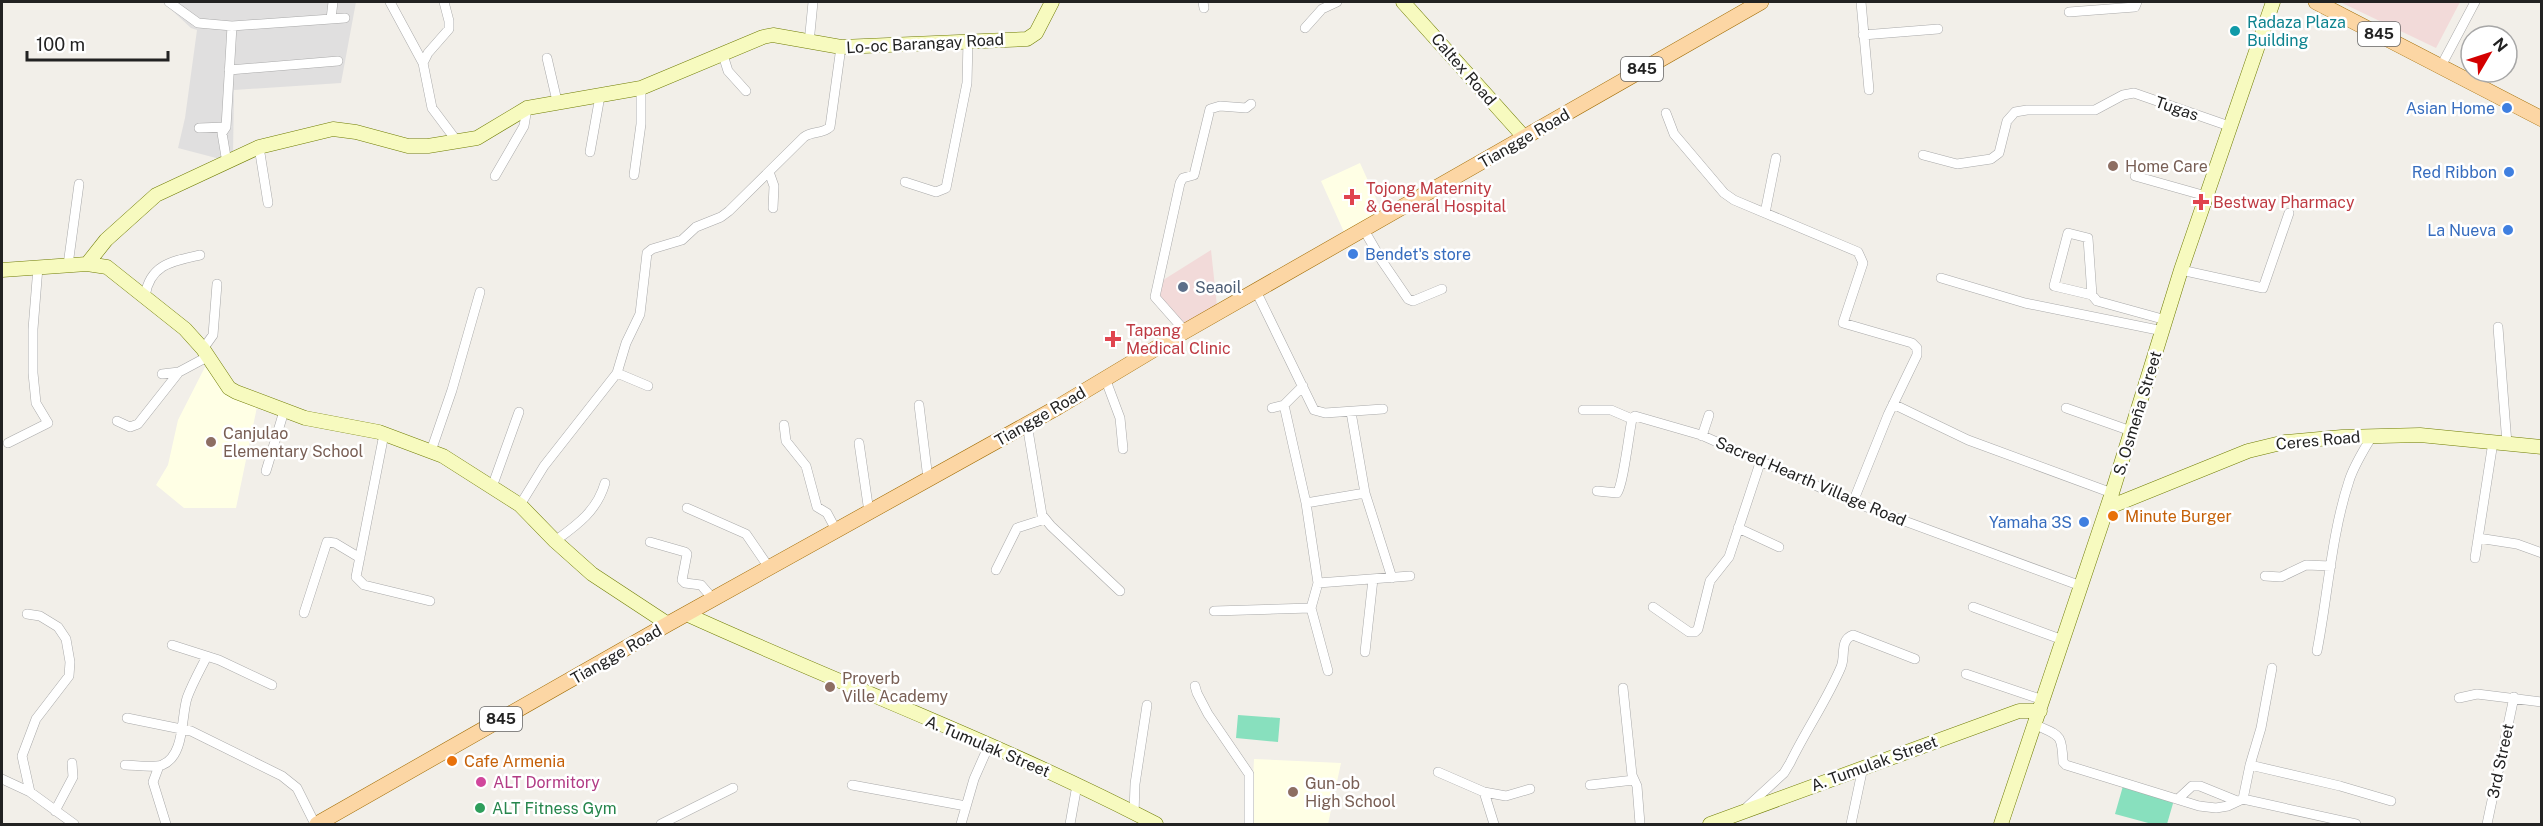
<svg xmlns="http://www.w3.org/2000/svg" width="2543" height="826" font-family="'Public Sans',sans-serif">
<rect width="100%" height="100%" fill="#f2efe9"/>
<path fill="#e0dfdf" d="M163 2H356L341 83 234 90 233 155 220 159 178 148 185 118 197 30 191 28Z"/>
<path fill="#f2dad9" d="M2340 2H2460L2436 48Z
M1211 250 1217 306 1184 325 1156 297 1160 282Z"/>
<path fill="#ffffe5" d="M1360 163 1383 214 1344 232 1321 181Z
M205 367 229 394 257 407 236 508H184L156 485 168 465 178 420Z
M1254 759 1341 763 1328 824H1251Z"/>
<path fill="#88e0be" d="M1238 715 1280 718 1278 742 1236 738Z
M2123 786 2174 800 2167 824H2152L2115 814Z"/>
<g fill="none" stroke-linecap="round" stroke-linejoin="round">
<defs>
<path id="street" d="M169 2 198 23 232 26 345 18
M390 2 423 63
M444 2 449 21V29L428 53 423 63 432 108 456 140
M1203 2 1204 8
M1861 2 1869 90
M2069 12 2135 7 2137 2
M331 19 333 2
M1305 28 1322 9 1337 2
M1863 35 1938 29
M809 43 813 2
M723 55 728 71 746 91
M547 58 557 101
M2441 66 2475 2
M229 70 338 61
M1666 113 1674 134 1724 193 1734 200 1858 252 1863 263 1843 323 1912 343 1917 348V355L1888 415 1853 502
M199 128 226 127
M259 147 268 203
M590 152 600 96
M1923 155 1957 164 1991 159 1999 153 2007 121 2015 112 2027 110H2095L2123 95 2134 93 2229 126
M227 163 222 133 226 127 232 26
M769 172 774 186 773 208
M634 175 641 124V88
M495 176 524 126 527 108
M2135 176 2206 196
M905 182 936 192 946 188 967 83 968 41
M1765 213 1776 158
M1364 230 1382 261 1408 299 1413 301 1442 289
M68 265 79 184
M2181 270 2263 288 2289 213
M1941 278 2025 303 2163 331
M1256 291 1314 410 1325 413 1383 409
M2092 295 2054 286 2068 233 2088 238 2092 295 2097 301 2166 320
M145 296C150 264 173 261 200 255
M2498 327 2507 444
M1185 331 1155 297 1180 183 1183 178 1194 175 1210 109 1220 106 1246 108 1251 104
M203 349 213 335 217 284
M617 373 648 386
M162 374 179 372 207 357
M1105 378 1120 418 1123 449
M1893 404 1968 440 2112 493
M919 405 928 479
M1284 405 1306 503 1318 583 1311 608 1328 671
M1272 408 1284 405 1303 386
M2066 408 2131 431
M1583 410H1611L1632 419
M1351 412 1365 493 1392 578
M117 421 130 427 138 424 179 372
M1027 424 1042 515 1051 526 1120 591
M784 425 786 441 806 466 817 507 827 513 836 530
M384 434 356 577 364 585 430 601
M1702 436 1709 415
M8 443 48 423 36 403 33 373V329L38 267
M859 443 869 512
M431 451 452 390 480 292
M266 471 284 411
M492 487 519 412
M1597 491 1617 493C1623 486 1629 433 1632 419L1635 416 1701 435 1853 502 2081 586
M1306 503 1365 493
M520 505 544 466 617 373 626 343 640 314 647 253 652 249 682 240 696 227 721 217 729 211 804 137C812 131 823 134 830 127L841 47
M687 508 746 534 770 569
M1738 528 1779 547
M2478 538 2517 544 2542 553
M555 541C577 525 597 511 605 483
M650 542 685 552 687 554 682 580 685 583 701 585 714 600
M2475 558 2493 442
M996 570 1017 528 1045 519
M2265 576 2281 577 2306 565 2331 566
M1318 583 1410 576
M1653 607 1689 632H1695L1698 629 1710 581 1729 557 1761 460
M1973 607 2063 640
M1214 611 1311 608
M304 613 327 542 335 543 360 558
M27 614 40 616 58 627 66 639 70 662 69 676 36 719 22 756 30 792
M172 645 219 660 272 685
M2317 651C2328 595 2331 536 2349 481 2354 465 2364 450 2372 436
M1365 652 1373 579
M1966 674 2043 700
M1195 686 1197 693 1208 714 1249 774V824
M1623 688 1632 775 1637 786 1640 824
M2459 698 2477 694 2542 702
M127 718 191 731 282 776 297 788 315 824
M2034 724C2059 736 2062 732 2063 762L2066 765 2199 806 2216 808 2228 806 2243 799 2356 824
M125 765C136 765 151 768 162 765 185 756 181 717 187 698 192 684 200 670 207 656
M2250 765 2340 786 2391 801
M159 766 153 782 166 824
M1438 772 1484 792 1506 796 1530 789
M2 779 30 792 74 824
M852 785 966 806
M1590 785 1634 780
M1484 792 1494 824
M2178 799 2192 786H2200L2237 801
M2243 799 2250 765 2261 728 2272 668
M1747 807 1784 773 1790 763C1806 730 1827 700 1841 667 1846 656 1839 640 1853 635L1915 659
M55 811 73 777 72 763
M1134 814 1135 784 1147 705
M661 824 733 788
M961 824 974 779 989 745
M1070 824 1077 785
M1851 824 1863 767
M2487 824 2514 697"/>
<path id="secondary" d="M1403 2 1525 138
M87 264 106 240 156 195 259 147 333 129 356 132 408 146H428L477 138 527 108 641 88 763 37 773 35 841 47 1027 39 1036 33 1052 2
M2 270 87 264 107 267 185 329 203 349 229 388 236 392 305 418 379 432 443 456 520 505 555 541 592 574 668 624
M2107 508 2248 451 2285 442 2342 437 2420 435 2542 447
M686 614C842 685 1004 745 1156 824
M1710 824 2019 711H2040
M2001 824 2112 493 2181 270 2273 2"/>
<path id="primary" d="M2316 2 2542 119
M317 824 668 624 1058 407 1168 341 1761 2"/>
</defs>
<use href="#street" stroke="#a9a9a9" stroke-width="10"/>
<use href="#secondary" stroke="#707d05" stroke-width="15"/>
<use href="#primary" stroke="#a06b00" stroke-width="16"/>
<use href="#street" stroke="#fff" stroke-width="9"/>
<use href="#secondary" stroke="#f7fabf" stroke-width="14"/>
<use href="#primary" stroke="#fcd6a4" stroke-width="15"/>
</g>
<circle fill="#0f9aa8" stroke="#fff" stroke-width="2" cx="2235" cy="31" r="6"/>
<g fill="#3f7fe0" stroke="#fff" stroke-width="2">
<circle cx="2507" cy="108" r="6"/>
<circle cx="2509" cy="172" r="6"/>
<circle cx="2508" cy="230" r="6"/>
<circle cx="1353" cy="254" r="6"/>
<circle cx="2084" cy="522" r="6"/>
</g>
<g fill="#8d6e63" stroke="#fff" stroke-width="2">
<circle cx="2113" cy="166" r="6"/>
<circle cx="211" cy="442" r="6"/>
<circle cx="830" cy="687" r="6"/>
<circle cx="1293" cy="792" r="6"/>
</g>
<g fill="#e0444e" stroke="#fff" stroke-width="2">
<path d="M1349 188h6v6h6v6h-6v6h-6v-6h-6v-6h6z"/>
<path d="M2198 193h6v6h6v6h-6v6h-6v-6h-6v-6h6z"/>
<path d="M1110 330h6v6h6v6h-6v6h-6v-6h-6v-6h6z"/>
</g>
<circle fill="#5c6f8a" stroke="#fff" stroke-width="2" cx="1183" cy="287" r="6"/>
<g fill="#e8710a" stroke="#fff" stroke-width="2">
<circle cx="2113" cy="516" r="6"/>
<circle cx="452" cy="761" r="6"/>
</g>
<circle fill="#d1479c" stroke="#fff" stroke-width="2" cx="481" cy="782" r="6"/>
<circle fill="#2e9e5b" stroke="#fff" stroke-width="2" cx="480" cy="808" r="6"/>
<g text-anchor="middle" stroke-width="5" stroke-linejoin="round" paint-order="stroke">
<g fill="#fff" stroke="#646464" stroke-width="1.5">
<rect x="2358" y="22" width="42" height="24" rx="4.5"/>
<rect x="1621" y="57" width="42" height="24" rx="4.5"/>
<rect x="480" y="707" width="42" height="24" rx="4.5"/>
</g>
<g font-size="15" font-weight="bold" fill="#222">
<text x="2379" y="39">845</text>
<text x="1642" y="74">845</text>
<text x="501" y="724">845</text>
</g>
<g font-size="16" fill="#0d838f" stroke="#fff" text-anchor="start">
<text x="2247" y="28">Radaza Plaza<tspan x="2247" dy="18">Building</tspan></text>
</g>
<g font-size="16" fill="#222" stroke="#fff">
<text transform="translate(925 43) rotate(-3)" y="6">Lo-oc Barangay Road</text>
<text transform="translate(1464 69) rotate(49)" y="6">Caltex Road</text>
<text transform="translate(2177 108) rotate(19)" y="6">Tugas</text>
<text transform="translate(1524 138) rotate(-30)" y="6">Tiangge Road</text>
<text transform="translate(2137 413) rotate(-73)" y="6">S. Osmeña Street</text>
<text transform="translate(1040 416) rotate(-30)" y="6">Tiangge Road</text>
<text transform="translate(2318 440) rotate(-5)" y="6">Ceres Road</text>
<text transform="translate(1811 481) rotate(23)" y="6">Sacred Hearth Village Road</text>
<text transform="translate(616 654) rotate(-30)" y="6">Tiangge Road</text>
<text transform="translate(988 746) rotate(23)" y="6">A. Tumulak Street</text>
<text transform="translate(2500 761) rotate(-78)" y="6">3rd Street</text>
<text transform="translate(1874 763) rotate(-20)" y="6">A. Tumulak Street</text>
</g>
<g font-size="16" fill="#366cbe" stroke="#fff" text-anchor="end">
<text x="2495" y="114">Asian Home</text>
<text x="2497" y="178">Red Ribbon</text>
<text x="2496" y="236">La Nueva</text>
<text x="1365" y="260" text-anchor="start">Bendet's store</text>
<text x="2072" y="528">Yamaha 3S</text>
</g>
<g font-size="16" fill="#785e54" stroke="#fff" text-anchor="start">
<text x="2125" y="172">Home Care</text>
<text x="223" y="439">Canjulao<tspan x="223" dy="18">Elementary School</tspan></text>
<text x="842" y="684">Proverb<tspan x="842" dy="18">Ville Academy</tspan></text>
<text x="1305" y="789">Gun-ob<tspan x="1305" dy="18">High School</tspan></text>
</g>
<g font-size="16" fill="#be3a42" stroke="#fff" text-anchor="start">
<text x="1366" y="194">Tojong Maternity<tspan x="1366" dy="18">&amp; General Hospital</tspan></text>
<text x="2213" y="208">Bestway Pharmacy</text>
<text x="1126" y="336">Tapang<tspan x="1126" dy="18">Medical Clinic</tspan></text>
</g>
<g font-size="16" fill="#4e5e75" stroke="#fff" text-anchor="start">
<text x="1195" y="293">Seaoil</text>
</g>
<g font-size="16" fill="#c56008" stroke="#fff" text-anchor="start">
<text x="2125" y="522">Minute Burger</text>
<text x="464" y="767">Cafe Armenia</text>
</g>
<g font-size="16" fill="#b23c85" stroke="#fff" text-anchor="start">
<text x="493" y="788">ALT Dormitory</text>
</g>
<g font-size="16" fill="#27864d" stroke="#fff" text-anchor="start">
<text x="492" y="814">ALT Fitness Gym</text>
</g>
</g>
<rect width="2543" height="826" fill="none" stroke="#222222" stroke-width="6"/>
<g transform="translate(2489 54) rotate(51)"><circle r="28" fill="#ffffff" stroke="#a7a7a7" stroke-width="1.5"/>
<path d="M0-4.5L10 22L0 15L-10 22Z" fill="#d40000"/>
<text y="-9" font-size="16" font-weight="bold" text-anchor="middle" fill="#222222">N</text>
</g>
<path d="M27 51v9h141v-9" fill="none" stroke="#222222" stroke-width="3"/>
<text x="36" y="51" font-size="18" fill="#222222" stroke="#ffffff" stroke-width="4.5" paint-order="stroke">100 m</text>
</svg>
